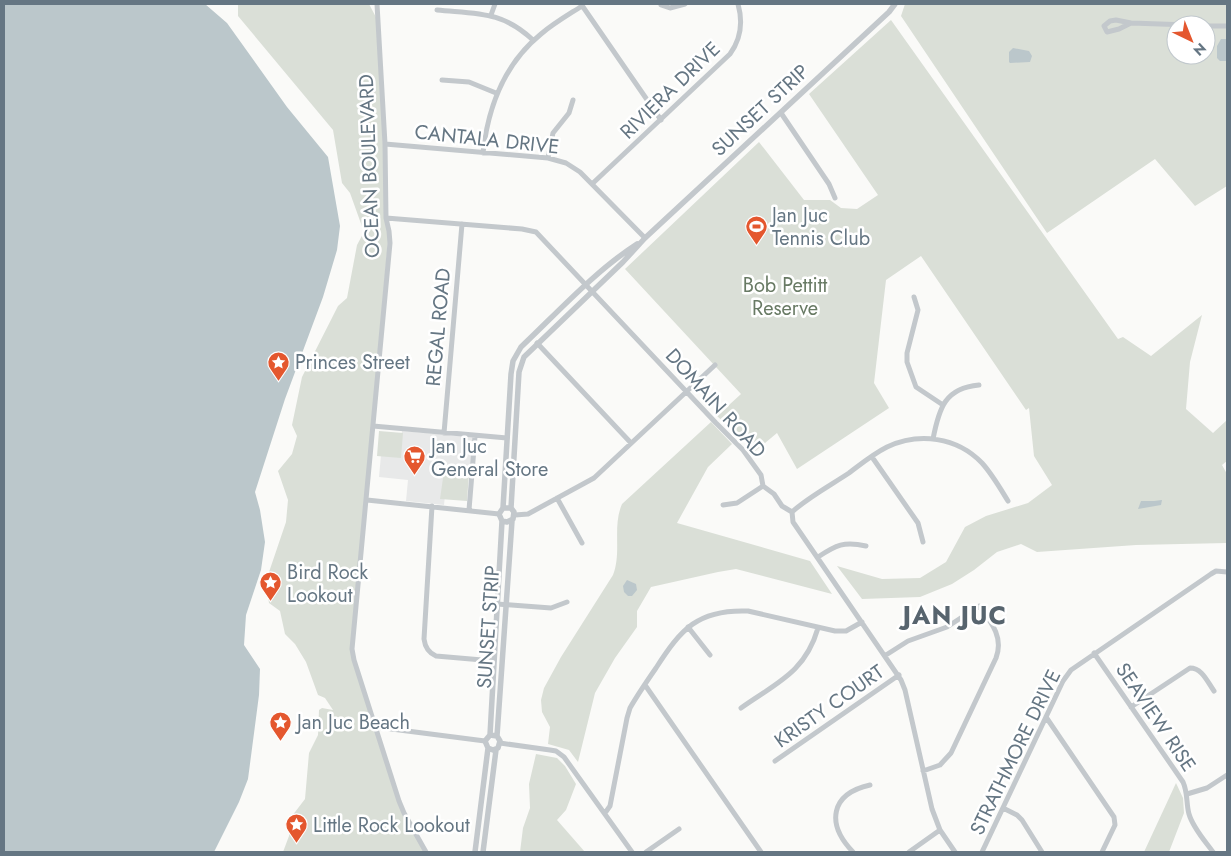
<svg xmlns="http://www.w3.org/2000/svg" width="1231" height="856" font-family="Jost,sans-serif">
<rect width="100%" height="100%" fill="#fafaf8"/>
<path fill="#e8e9e9" d="M402 431 473 437 470 477 447 475 444 505 406 501 408 480 379 477 381 455 399 456Z"/>
<path fill="#dadfd7" fill-rule="evenodd" d="M238 4H369L378 21 386 218 389 231 352 649 399 801 426 852H283L289 836 292 816 305 799 309 753 318 735 319 710 322 708 333 710 325 698 318 695 306 662 295 644 285 634 280 611 269 603 267 590 268 575 286 522 288 500 278 471 292 454 297 436 292 425 302 377 338 306 347 298 357 245 364 232 350 193 342 183 333 130 238 16Z
M905 4H1227V186L1195 206 1155 159 1047 233 901 16ZM1176 25H1206V55H1176Z
M891 20 1118 339 1123 337 1151 356 1202 315 1190 362 1186 409 1213 433 1227 420V461L1222 465 1227 474V543L1136 545 1037 552 1021 544 997 552 974 570 952 584 920 597 862 599 837 566 882 579 920 578 946 562 965 527 986 516 1028 503 1052 485 1034 456 1029 408 1026 410 921 256 886 280 874 383 889 408 797 469 777 433 753 453 744 441 717 416 741 394 625 269 759 142 804 200H830L841 208 857 209 878 195 809 94Z
M711 422 732 444 708 467 677 523 810 561 832 594 736 569 718 572 651 587 637 611V627L615 658 595 693 578 762 569 750 548 744 550 727 542 712 541 700 544 688 561 657 613 575C622 552 612 527 622 504Z
M379 431 403 433 401 458 377 456Z
M444 471 469 473 467 501 440 499Z
M536 754 557 758 565 766 576 784 566 810 557 820 585 852H520L523 828 530 808 529 784Z
M1176 783 1183 798 1184 813 1169 852H1144Z"/>
<path fill="#bbc7cb" d="M4 4H205L227 23 287 107 328 157 340 226 337 250 323 297 285 399 255 492 260 510 265 542 261 570 246 615 244 645 260 669 259 695 248 779 239 802 214 852H4Z
M1221 39H1227V61H1220L1217 58V46Z
M1013 48 1029 51 1032 56 1030 62 1010 63 1009 62V52Z
M1162 500 1161 505 1138 509 1141 501H1154Z
M627 580 636 584 637 590 632 596H628L624 592 623 586Z"/>
<g fill="none" stroke-linecap="round" stroke-linejoin="round">
<path stroke="#c3c8cc" stroke-width="5" d="M377 4 385 144 386 218 389 231 390 243 352 649 354 660 399 801 404 813 426 852
M581 4 661 120
M661 5 670 8 685 4
M437 10C478 14 502 11 533 40
M491 15 495 4
M1131 23 1119 29 1107 32 1104 26 1110 21 1116 20 1131 23 1189 25
M1206 26H1227
M442 80 469 82 496 93
M781 113 829 184 835 198
M385 144 548 158 566 163 580 172 645 238
M483 153C488 107 504 64 541 34 554 23 568 15 582 6
M548 158 553 133 569 113 573 100
M592 184 730 54C741 39 743 22 738 4
M386 218 522 229 536 232 716 423 743 450 761 475 763 486 774 494 782 506 792 512 793 522 901 680 905 690 932 809 940 830 955 852
M914 297 918 310 907 353V362L916 387 943 405
M537 343 631 443
M373 426 507 438
M444 433 462 224
M933 439C939 408 945 388 979 385
M872 457 918 523 923 542
M557 498 582 543
M367 500 499 514
M723 505 737 503 763 486
M432 506 424 639C425 647 429 653 436 656L494 661
M469 510 475 436
M792 512C807 498 831 485 849 473 861 464 873 454 887 447 919 432 957 437 982 463 992 474 1000 488 1008 501
M515 515 528 514 594 478 715 365
M818 557C836 545 844 541 866 546
M497 604 551 608 567 602
M688 627 710 655
M1094 653 1183 782C1188 793 1186 803 1189 814 1193 828 1205 841 1213 852
M886 655 908 641 947 627 979 606C991 622 1004 637 996 658L951 753 940 765 923 771
M645 685 761 852
M1131 707 1190 668C1202 668 1207 681 1214 691
M741 708C776 683 805 673 818 628
M1046 717 1114 817 1115 825 1102 852
M376 727 485 741
M500 743 550 750 556 751 564 757 632 852
M775 761 899 675
M1187 794 1207 788 1227 775
M1003 808 1017 815 1022 820 1042 852
M605 813 610 806 627 718 630 708C638 694 647 681 656 668 681 629 698 609 748 611L835 631H846L862 622
M646 852 679 829
M853 852C826 824 830 794 870 785
M909 852 940 830
M982 852 1063 681 1071 670 1211 574 1216 571 1227 572"/>
<path stroke="#c3c8cc" stroke-width="5.5" d="M503 508 511 374 513 361 521 347C557 313 595 271 637 244
M511 508 519 372 524 357 623 262 645 238 889 12 895 4
M490 735 502 521 499 514 503 508H511L514 512 513 519 507 522 502 521
M497 736 512 521
M475 852 488 748 485 741 490 735 497 736 500 741 498 748 493 750 488 748
M483 852 496 750"/>
</g>
<defs>
<symbol id="stadium-pin" viewBox="-11 -11 22 30"><path d="M0 17L-7.5 6A9.5 9.5 0 1 1 7.5 6Z" fill="#e4572e" stroke="#fff"/><path d="M0-5a6.5 5 0 1 0 0 10a6.5 5 0 1 0 0-10ZM-3.5-1.8h7v3.6h-7Z" fill="#fff"/></symbol>
<symbol id="sight-pin" viewBox="-11 -11 22 30"><path d="M0 17L-7.5 6A9.5 9.5 0 1 1 7.5 6Z" fill="#e4572e" stroke="#fff"/><path d="M0-6L1.8-2.2L6-1.7L2.9 1.2L3.7 5.4L0 3.3L-3.7 5.4L-2.9 1.2L-6-1.7L-1.8-2.2Z" fill="#fff"/></symbol>
<symbol id="supermarket-pin" viewBox="-11 -11 22 30"><path d="M0 17L-7.5 6A9.5 9.5 0 1 1 7.5 6Z" fill="#e4572e" stroke="#fff"/><path d="M-6-5.5h2.5l.6 2H6L4.5 2H-2.5L-4.4-4H-6ZM-1.5 3.2a1.3 1.3 0 1 0 .1 0ZM3 3.2a1.3 1.3 0 1 0 .1 0Z" fill="#fff"/></symbol>
</defs>
<g fill-rule="evenodd">
<use href="#stadium-pin" x="744" y="214" width="25" height="34"/>
<use href="#sight-pin" x="266" y="350" width="25" height="34"/>
<use href="#supermarket-pin" x="402" y="444" width="25" height="34"/>
<use href="#sight-pin" x="258" y="570" width="25" height="34"/>
<use href="#sight-pin" x="268" y="710" width="25" height="34"/>
<use href="#sight-pin" x="284" y="812" width="25" height="34"/>
</g>
<g text-anchor="middle" stroke-width="5" stroke-linejoin="round" paint-order="stroke">
<g font-size="20" fill="#657683" stroke="#fff">
<text transform="translate(670 90) rotate(-44)" y="7">RIVIERA DRIVE</text>
<text transform="translate(760 110) rotate(-43)" y="7">SUNSET STRIP</text>
<text transform="translate(487 139) rotate(6)" y="7">CANTALA DRIVE</text>
<text transform="translate(369 166) rotate(-92)" y="7">OCEAN BOULEVARD</text>
<text transform="translate(438 327) rotate(-85)" y="7">REGAL ROAD</text>
<text transform="translate(716 403) rotate(48)" y="7">DOMAIN ROAD</text>
<text transform="translate(488 627) rotate(-86)" y="7">SUNSET STRIP</text>
<text transform="translate(829 706) rotate(-35)" y="7">KRISTY COURT</text>
<text transform="translate(1156 717) rotate(56)" y="7">SEAVIEW RISE</text>
<text transform="translate(1015 752) rotate(-64)" y="7">STRATHMORE DRIVE</text>
</g>
<g font-size="20" fill="#657683" stroke="#fff" text-anchor="start">
<text x="772" y="222">Jan Juc<tspan x="772" dy="23">Tennis Club</tspan></text>
<text x="295" y="369">Princes Street</text>
<text x="431" y="453">Jan Juc<tspan x="431" dy="23">General Store</tspan></text>
<text x="287" y="579">Bird Rock<tspan x="287" dy="23">Lookout</tspan></text>
<text x="297" y="729">Jan Juc Beach</text>
<text x="313" y="832">Little Rock Lookout</text>
</g>
<g font-size="20" fill="#687a64" stroke="#fff">
<text x="785" y="292">Bob Pettitt<tspan x="785" dy="23">Reserve</tspan></text>
</g>
<g font-size="25" font-weight="bold" letter-spacing="1" fill="#57646e" stroke="#fff">
<text x="955" y="624">JAN JUC</text>
</g>
</g>
<rect width="1231" height="856" fill="none" stroke="#657683" stroke-width="10"/>
<g transform="translate(1191 40) rotate(137)"><circle r="24" fill="#ffffff" stroke="#c1c8cd"/>
<path d="M0-4L9 19L0 12L-9 19Z" fill="#e4572e"/>
<text y="-8" font-size="14" font-weight="bold" text-anchor="middle" fill="#657683">N</text>
</g>
</svg>
